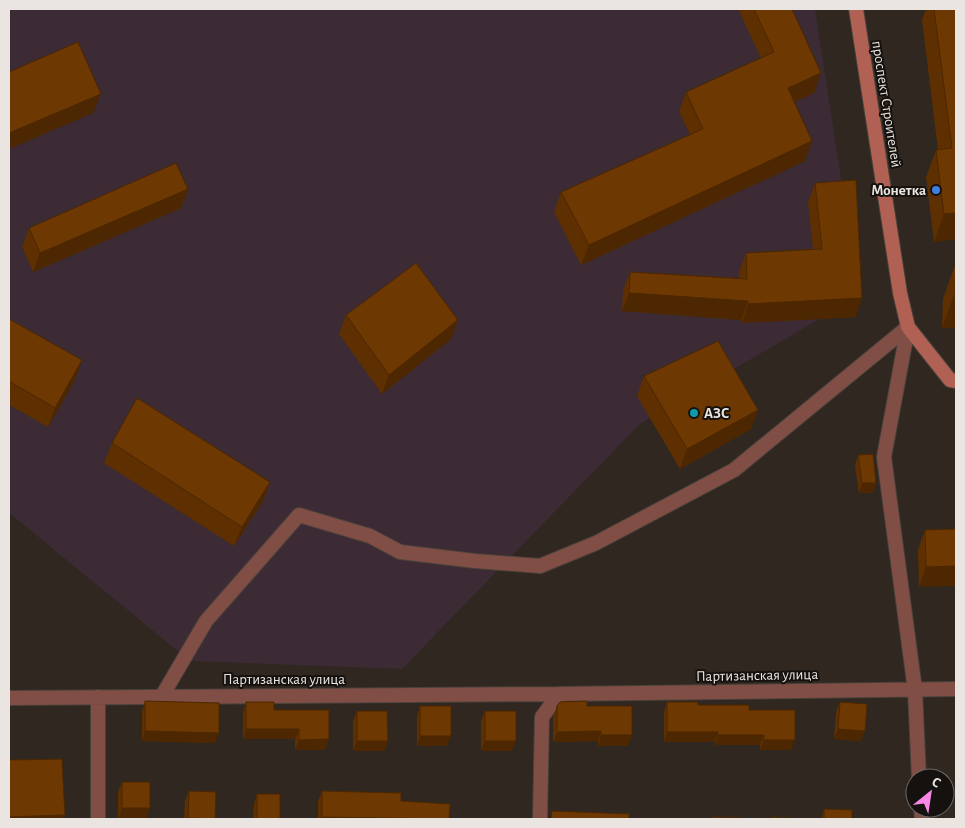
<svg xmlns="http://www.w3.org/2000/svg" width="965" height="828" font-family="'Alegreya Sans',sans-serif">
<rect width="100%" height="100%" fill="#2f2720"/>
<path fill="#3c2a34" d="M9 9H815L859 296 640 424 402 669 190 661 9 513Z"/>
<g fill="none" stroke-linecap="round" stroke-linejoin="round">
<defs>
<path id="minor" d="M908 327 884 457 915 690 919 778
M162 696 206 621 299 515 370 536 400 552 475 561 540 566 596 543 734 470 908 327
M98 697V819
M9 698 559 694
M921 808 922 819
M540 819 542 717 559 694 956 689"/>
<path id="secondary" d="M856 9 900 293 908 327 950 380 956 381"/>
</defs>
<use href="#minor" stroke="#49423b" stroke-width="16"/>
<use href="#secondary" stroke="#49423b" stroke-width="16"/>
<use href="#minor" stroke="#814e45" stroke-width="14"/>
<use href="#secondary" stroke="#b16153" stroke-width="14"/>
</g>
<path fill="#5e3001" d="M738 9H792L814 93 794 102 805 161 581 265 554 212 561 192 690 135 679 111 686 92 761 58Z
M926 9H956V239L934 242 926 177 936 150H938L922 20Z
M815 183 856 317 742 323 741 320 622 311 623 291 630 272 739 278V272L746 253 813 249 808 202Z
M188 189 181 208 33 272 22 247 29 228Z
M956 262V328H942L943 299Z
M346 315 451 339 382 394 339 334Z
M9 319 75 380 48 427 9 405Z
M644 376 758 410 751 429 680 469 637 396Z
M112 443 270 482 263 501 234 546 104 463Z
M858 455 876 483 872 493H859L855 466Z
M956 529 919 587 918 550 925 530Z
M145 701 215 743 142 741V712Z
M246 702 274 710 325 750H295V739H243V713Z
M667 702 749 710 791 750H760V745H715V742H664V712Z
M840 702 861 741 834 739 836 712Z
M420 706 447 746H417V716Z
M557 706H587L628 746H598V741L553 742V717Z
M357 711 388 741 384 751H353V721Z
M485 711 512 751H481V721Z
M122 782 150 808 146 819H118V792Z
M189 791 215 819H184L185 801Z
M322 791 401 801 449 819H318V801Z
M257 794 280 819H253L254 804Z
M824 809 852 819H821Z"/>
<path fill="#4c2701" d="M821 73 814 93 781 108 788 88Z
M101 94 93 113 9 149V133Z
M812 141 805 161 581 265 589 245Z
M188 189 181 208 33 272 40 253Z
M956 213V239L934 242 944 214Z
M955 292H956V328H942Z
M629 293 748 301 741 320 622 311Z
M862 298 856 317 742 323 748 304Z
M458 320 451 339 382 394 389 375Z
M82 360 75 380 48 427 55 408Z
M758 410 751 429 680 469 687 449Z
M270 482 263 501 234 546 242 527Z
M862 483H876L872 493H859Z
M956 566V586L919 587 926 567Z
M246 729H299L295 739H243Z
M838 729 865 731 861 741 834 739Z
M145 731 219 733 215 743 142 741Z
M601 731 598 741 553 742 557 732Z
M667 732H718L715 742H664Z
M601 735H632L628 746H598Z
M718 735H764L760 745H715Z
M420 736H451L447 746H417Z
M329 739 325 750H295L299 740Z
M764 740H795L791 750H760Z
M357 741H388L384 751H353Z
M485 741H516L512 751H481Z
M122 808H150L146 819H118Z
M65 815 63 819H9V817Z
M322 817 418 819H321Z"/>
<path fill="#6d3801" stroke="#4c2701" d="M754 9H792L821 73 788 88 812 141 589 245 561 192 703 129 686 92 774 52Z
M934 9H956V213L944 214 936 150 952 148Z
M78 42 101 94 9 133V72Z
M176 163 188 189 40 253 29 228Z
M856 180 862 298 748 304V301L629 293 630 272 747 279 746 253 822 249 815 183Z
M956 262V292H955Z
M416 263 458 320 389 375 346 315Z
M9 319 82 360 55 408 9 381Z
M718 341 758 410 687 449 644 376Z
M137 398 270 482 242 527 112 443Z
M873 454 876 483H862L858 455Z
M956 529V566L926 567 925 530Z
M145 701 219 703V733L145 731Z
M587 701V706H632V735H601V731L557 732V706L560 702Z
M246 702H274V710H329V739L299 740V729H246Z
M667 702H698V705H749V710H795V740H764V735H718V732H667Z
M840 702 867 704 865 731 838 729Z
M420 706H451V736H420Z
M357 711H387L388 741H357Z
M485 711H516V741H485Z
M62 759 65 815 9 817V760Z
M122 782H150V808H122Z
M189 791 216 792 215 819 188 818Z
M322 791 401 793V801L450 804 449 819 322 817Z
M257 794H280V819H257Z
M824 809 852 810V819H824Z
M552 811 629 814V819H551Z
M713 817 743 818V819H713Z
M771 817 807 819H771Z"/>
<circle fill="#3f7fe0" stroke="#15110e" stroke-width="2" cx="936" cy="190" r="5"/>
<circle fill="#0f9aa8" stroke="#15110e" stroke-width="2" cx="694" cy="413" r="5"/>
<g text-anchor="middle" stroke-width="4" stroke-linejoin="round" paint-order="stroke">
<g font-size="15" fill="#ebe5e1" stroke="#15110e">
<text transform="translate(887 104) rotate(81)" y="5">проспект Строителей</text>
<text transform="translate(757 675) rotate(-1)" y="5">Партизанская улица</text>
<text x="284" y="684">Партизанская улица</text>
</g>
<g font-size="15" font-weight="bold" fill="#ebe5e1" stroke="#15110e" text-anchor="end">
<text x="926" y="195">Монетка</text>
<text x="704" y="418" text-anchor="start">АЗС</text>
</g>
</g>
<rect width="965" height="828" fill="none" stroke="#ebe5e1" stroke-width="20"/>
<g transform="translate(930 793) rotate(30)"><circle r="24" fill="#15110e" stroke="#6b6662"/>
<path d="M0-4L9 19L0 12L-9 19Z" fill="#f987e8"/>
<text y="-8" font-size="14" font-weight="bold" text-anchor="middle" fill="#ebe5e1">С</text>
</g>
</svg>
